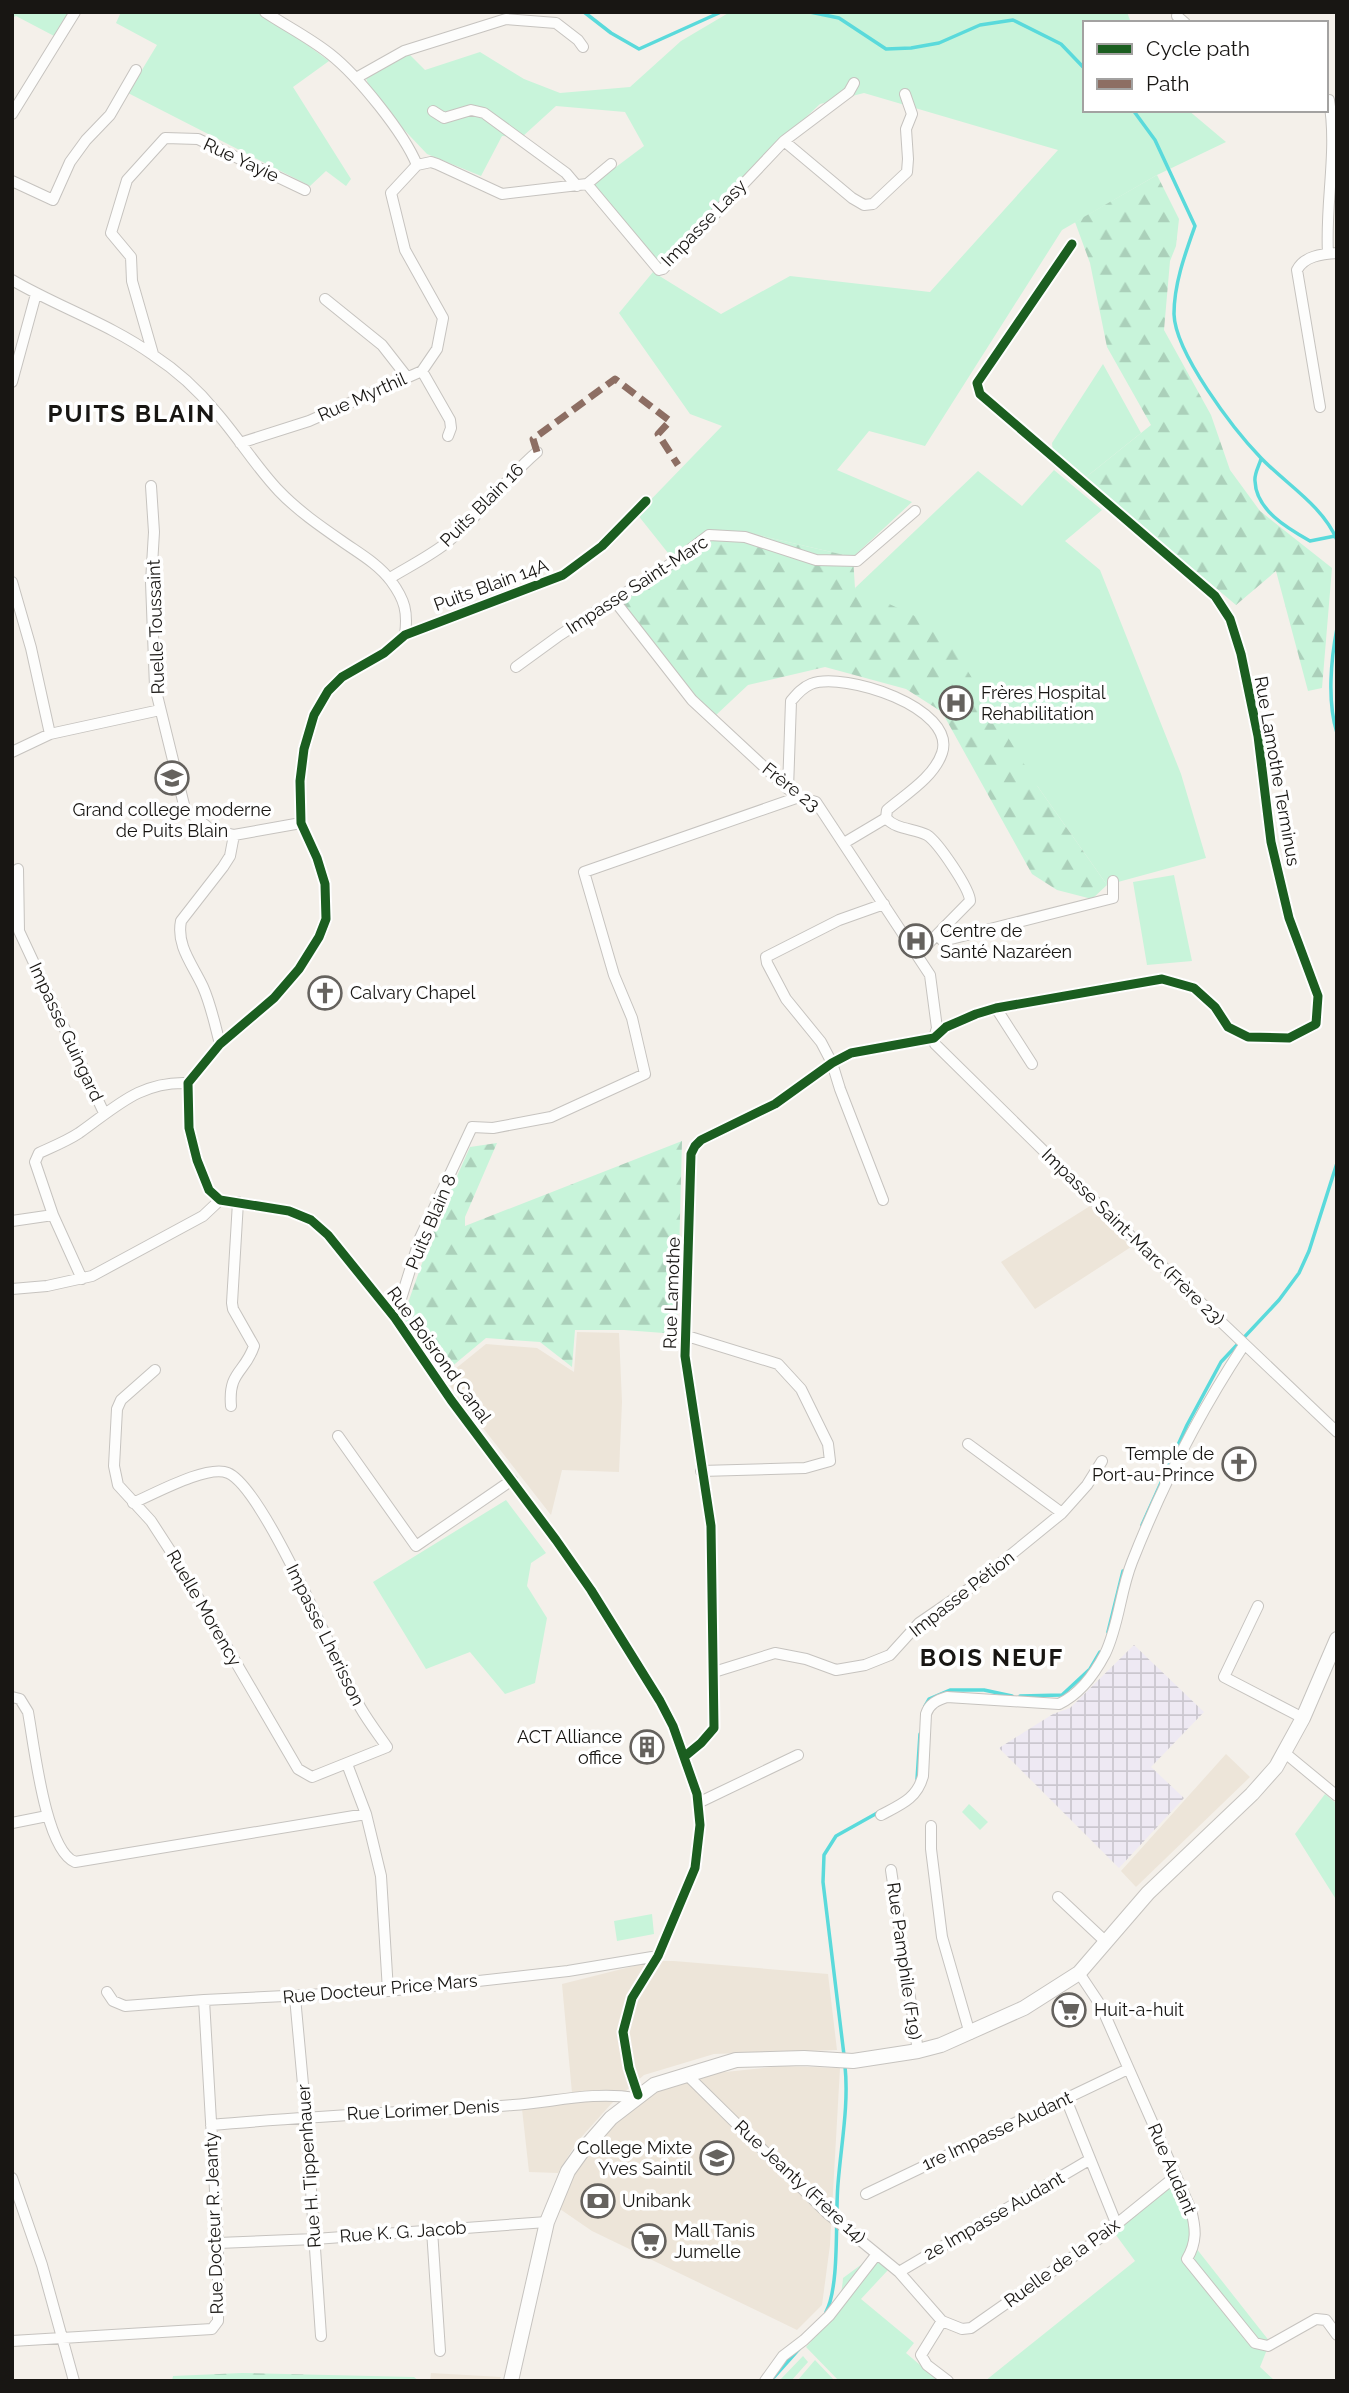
<svg xmlns="http://www.w3.org/2000/svg" width="1349" height="2393" font-family="Raleway,sans-serif">
<defs>
<pattern id="industrial-grid" width="8" height="8" patternUnits="userSpaceOnUse" patternTransform="scale(1.75)"><rect width="8" height="8" fill="#eee9f3"/><path d="M0 4h8M4 0v8" fill="none" stroke="#cbc7cf"/></pattern>
<pattern id="forest-firs" width="22" height="20" patternUnits="userSpaceOnUse" patternTransform="scale(1.75)"><rect width="22" height="20" fill="#c8f4da"/><path d="M5 1l3.5 6h-7zM16 11l3.5 6h-7z" fill="#abd0ba"/></pattern>
</defs>
<rect width="100%" height="100%" fill="#f4f0ea"/>
<path fill="#ede5d9" d="M1090 1206 1131 1247 1035 1309 1001 1262Z
M577 1332 619 1333 622 1402 619 1472 562 1470 551 1515 444 1378 486 1344 537 1348 574 1372Z
M1226 1754 1250 1777 1136 1887 1121 1871Z
M654 1961H674L828 1974 837 2050 714 2054 644 2075 611 2104 577 2142 558 2173 529 2172 521 2100 572 2093 562 1984Z
M782 2066 840 2068 830 2245 822 2305 797 2330 592 2231 557 2207 582 2161 606 2131 639 2097 715 2073Z
M431 2373 501 2377 499 2381H430Z"/>
<path fill="url(#industrial-grid)" d="M1134 1645 1204 1712 1151 1767 1184 1798 1119 1868 999 1748 1053 1714 1070 1708Z"/>
<path fill="#c8f4da" d="M12 12H71L56 37 16 16 12 18Z
M121 12H168L170 14 173 12H263L329 61 293 87 351 179 346 186 326 171 310 186 128 93 157 45 116 23Z
M730 12H1127L1131 23H1085V110H1188L1226 142 1157 175 1062 230 925 446 869 431 837 470 912 502 853 557 741 531H711L672 558 637 514 722 426 690 414 619 313 653 272 721 314 790 276 930 292 1058 150 864 93 820 104 752 168 660 263 654 262 592 185 644 146 625 112 556 106 522 137 502 136 481 176 427 154 374 98 365 76 408 53 425 70 480 52 524 79 560 93 630 87 681 41Z
M1103 364 1141 433 1085 478 1053 452 1052 443Z
M1054 470 1102 510 1065 541 1100 570 1181 774 1206 858 1107 885 1038 787 855 588 978 471 1022 506Z
M1174 875 1192 961 1147 965 1133 882Z
M506 1500 546 1553 531 1563 527 1586 547 1618 535 1683 505 1694 470 1652 426 1669 373 1582Z
M1325 1794 1337 1804V1901L1295 1834Z
M969 1804 988 1822 980 1830 962 1812Z
M652 1914 654 1934 617 1941 614 1921Z
M1174 2185 1193 2214 1196 2248 1270 2342 1260 2367 1275 2381H985L1135 2261 1113 2231Z
M873 2256 888 2270 861 2299 914 2343 906 2353 939 2381H839L806 2347C827 2324 841 2310 843 2278Z
M803 2356 808 2362 791 2381H779Z
M815 2360 835 2381H797Z"/>
<path fill="url(#forest-firs)" d="M1157 175 1179 219 1176 246 1170 261 1164 330 1211 415 1230 470 1260 511 1332 568 1322 688 1308 691 1276 571 1236 605 1085 478 1151 425 1107 347 1090 263 1075 222Z
M711 531H741L853 557 855 588 915 616 949 640 1038 787 1107 885 1092 899 1057 890 1032 874 942 712 906 689 825 667 748 685 715 716 696 696 619 600Z
M682 1141 677 1334 624 1330H575L572 1367 540 1342 486 1338 444 1373 403 1317 437 1221 470 1147 497 1143 465 1217V1226Z
M242 2373 414 2377 419 2381H172L173 2376Z"/>
<g fill="none" stroke-linecap="round" stroke-linejoin="round">
<path stroke="#5adadb" stroke-width="3.5" d="M584 12 611 33 639 49 721 12
M810 12 839 18 886 49 911 48 939 43 980 25 1013 20 1061 44 1085 69
M1133 110 1155 140 1195 226C1185 254 1174 284 1174 314 1175 353 1234 430 1261 458 1287 485 1322 505 1337 540
M1261 459C1259 466 1254 474 1255 481 1256 510 1287 528 1310 541L1335 536
M1337 628C1331 659 1327 702 1337 733
M1142 1525 1187 1425 1221 1362 1279 1300 1299 1273 1309 1251 1337 1163
M1108 1632 1123 1571
M1020 1696 1062 1695 1090 1669 1100 1652
M925 1706 929 1699 950 1690H984L1012 1696
M917 1779 920 1734
M844 2055 823 1882 824 1855 836 1836 879 1812
M826 2312C840 2286 835 2216 838 2184 841 2145 849 2105 845 2066
M774 2377 799 2349"/>
<defs>
<path id="minor" d="M265 12C286 26 310 38 330 54 358 76 404 133 417 165
M1177 16 1185 23
M356 78 404 51 506 19 556 23 578 40 583 47
M1326 100H1329C1338 151 1325 202 1328 253
M433 111 444 118 471 110 484 113 566 173 577 186
M12 114 75 12
M784 141 849 92 854 83
M417 165 431 162 437 164 502 194 587 184 659 270 663 269 784 141 852 198 864 205 873 204 907 172 908 159 906 129 912 114 905 94
M12 181 53 200 70 162 86 140 110 115 136 70
M587 184 611 164
M12 280C58 307 110 324 153 355 176 370 199 391 216 412 238 437 256 467 279 491 298 511 323 528 346 544 362 555 379 565 391 581 405 600 408 612 405 635
M325 299 382 345 407 377
M153 354 132 281 131 257 111 233 127 180 165 138 198 139 305 190
M422 371 450 420 451 428 448 436
M12 382 36 294
M1320 407 1297 270C1304 256 1322 254 1337 253
M240 443 309 421 422 371 437 349 443 318 405 250 391 193 417 165
M151 486 154 532 151 582 155 687 185 809 210 829 234 835 301 823
M390 578C408 567 428 557 445 544 479 517 504 480 537 452
M12 582 31 648 50 734
M614 600 692 700 788 789 799 797 816 802 930 975 937 1028 934 1038
M516 667 560 635 675 561 709 535 745 537 816 560 857 561 915 511
M12 752 50 734 160 710
M788 789 791 701C797 694 803 687 811 684 844 671 957 708 942 753 934 777 906 794 887 810L886 818C896 830 914 828 927 835 938 842 970 889 970 901L918 954
M844 843 886 818
M18 869 19 931 104 1113
M938 936 943 941 1113 898V881
M996 1008 1032 1064
M934 1038 935 1044 1116 1222 1337 1432
M220 1044C215 1025 211 1005 203 987 193 965 176 946 181 921L223 867 230 856 234 835
M883 1200 840 1089 832 1063 821 1042 786 999 767 963 766 957 839 920 884 904
M12 1221 53 1215
M82 1279 53 1215 35 1162 39 1153C52 1147 67 1141 79 1133 116 1107 140 1081 188 1083
M12 1289 47 1286 92 1276 203 1216 220 1200
M395 1318 420 1238 472 1127 493 1128 551 1117 645 1074 632 1018 614 975 584 872 799 797
M687 1336 778 1364 801 1389 828 1444 830 1461 805 1468 701 1471
M231 1406C228 1371 245 1373 254 1346L233 1309 232 1303 238 1202
M338 1436 416 1546 512 1480
M968 1444 1062 1513
M133 1503C154 1494 208 1464 228 1473 264 1488 337 1665 360 1707 368 1721 378 1734 387 1747L312 1777 298 1769 175 1558 151 1521 118 1485 114 1466 117 1409 121 1400 155 1370
M1258 1606 1224 1677 1303 1718
M714 1672 775 1653 806 1659 836 1670 865 1665 890 1655 919 1623 970 1588 1062 1513 1087 1485 1102 1461
M12 1697 20 1699 28 1712C34 1744 45 1850 75 1862L366 1814
M1285 1753 1337 1796
M684 1757 701 1743 714 1728 711 1526 685 1356 691 1154 695 1146 701 1140 775 1104 832 1063 851 1053 934 1038 946 1027 976 1014 996 1008 1162 979 1194 988 1215 1007 1228 1027 1248 1037 1289 1038 1316 1024 1318 996 1289 918 1271 842 1258 736 1241 654 1230 619 1215 596 980 394 977 383 1072 244
M347 1764 366 1814 381 1876 388 1991
M698 1803 798 1755
M881 1815C900 1805 917 1799 923 1776L926 1714C929 1704 937 1700 947 1697L1059 1704C1080 1694 1094 1675 1105 1654 1119 1625 1120 1592 1132 1562 1162 1486 1199 1413 1244 1345
M12 1823 47 1816
M931 1826V1849L942 1937 970 2034
M891 1870 918 2051
M1058 1897 1106 1942
M1079 1973 1101 2006 1191 2210C1196 2229 1197 2242 1187 2259L1255 2343 1268 2346 1316 2319 1326 2320 1337 2335
M107 1992 113 2001 125 2006 204 2000 388 1991 568 1971 658 1956
M295 1997 306 2117 321 2336
M686 2074 827 2213 899 2272 942 2321 962 2329 971 2328 1097 2240 1176 2176
M638 2095 629 2068 623 2032 632 1998 658 1956 695 1868 700 1825 697 1794 673 1726 660 1701 591 1590 556 1540 451 1400 395 1318 328 1235 311 1220 289 1211 220 1200 209 1190 197 1160 189 1128 188 1083 220 1044 274 998 299 969 319 937 326 919 325 884 317 858 301 823 300 781 304 749 314 715 328 691 342 677 384 653 405 635 563 575 602 546 646 501
M1066 2099 1116 2223
M211 2125C312 2116 413 2112 513 2105 554 2102 594 2091 635 2098
M12 2178 42 2265 74 2381
M866 2194 1128 2069
M432 2230 440 2351
M218 2243 315 2239 547 2222
M899 2272 1089 2160
M942 2321 921 2355 927 2365 948 2381
M12 2341 212 2329 218 2321V2243L204 2000
M765 2381 783 2356 804 2340 829 2316 877 2254"/>
<path id="major" d="M511 2381 547 2222 568 2171 583 2150 611 2118 654 2085 736 2060 804 2058 853 2061 918 2051 941 2045 1024 2008 1079 1973 1148 1893 1252 1794 1276 1767 1303 1718 1337 1639"/>
</defs>
<use href="#minor" stroke="#c6c3bf" stroke-width="12"/>
<use href="#major" stroke="#c6c3bf" stroke-width="16"/>
<use href="#minor" stroke="#fdfdfc" stroke-width="10"/>
<use href="#major" stroke="#fdfdfc" stroke-width="14"/>
<path stroke="#8d6e63" stroke-width="7" stroke-dasharray="14 7" stroke-linecap="butt" d="M537 452 533 439 615 379 670 421 658 434 678 465"/>
<defs>
<path id="cycleway" d="M684 1757 701 1743 714 1728 711 1526 685 1356 691 1154 695 1146 701 1140 775 1104 832 1063 851 1053 934 1038 946 1027 976 1014 996 1008 1162 979 1194 988 1215 1007 1228 1027 1248 1037 1289 1038 1316 1024 1318 996 1289 918 1271 842 1258 736 1241 654 1230 619 1215 596 980 394 977 383 1072 244
M638 2095 629 2068 623 2032 632 1998 658 1956 695 1868 700 1825 697 1794 673 1726 660 1701 591 1590 556 1540 451 1400 395 1318 328 1235 311 1220 289 1211 220 1200 209 1190 197 1160 189 1128 188 1083 220 1044 274 998 299 969 319 937 326 919 325 884 317 858 301 823 300 781 304 749 314 715 328 691 342 677 384 653 405 635 563 575 602 546 646 501"/>
</defs>
<use href="#cycleway" stroke="#fff" stroke-width="13"/>
<use href="#cycleway" stroke="#1b5e20" stroke-width="9"/>
</g>
<defs>
<symbol id="hospital-ring" viewBox="-11 -11 22 22"><circle r="9.5" fill="#fff" stroke="#65625e" stroke-width="1.5"/><path d="M-5-5h3v3.5h4V-5h3V5h-3V1.5h-4V5h-3Z" fill="#65625e"/></symbol>
<symbol id="university-ring" viewBox="-11 -11 22 22"><circle r="9.5" fill="#fff" stroke="#65625e" stroke-width="1.5"/><path d="M0-5L7-2L0 1L-7-2ZM-4 1L0 2.5L4 1V4Q0 6-4 4Z" fill="#65625e"/></symbol>
<symbol id="church-ring" viewBox="-11 -11 22 22"><circle r="9.5" fill="#fff" stroke="#65625e" stroke-width="1.5"/><path d="M-1.2-6h2.4v3.5h3.3v2.4h-3.3V6h-2.4V-.1h-3.3v-2.4h3.3Z" fill="#65625e"/></symbol>
<symbol id="building-ring" viewBox="-11 -11 22 22"><circle r="9.5" fill="#fff" stroke="#65625e" stroke-width="1.5"/><path d="M-4-6H4V6H1V3H-1V6H-4ZM-2.5-4.3h1.7v1.8h-1.7ZM.8-4.3h1.7v1.8H.8ZM-2.5-1h1.7V.8h-1.7ZM.8-1h1.7V.8H.8Z" fill="#65625e"/></symbol>
<symbol id="supermarket-ring" viewBox="-11 -11 22 22"><circle r="9.5" fill="#fff" stroke="#65625e" stroke-width="1.5"/><path d="M-6-5.5h2.5l.6 2H6L4.5 2H-2.5L-4.4-4H-6ZM-1.5 3.2a1.3 1.3 0 1 0 .1 0ZM3 3.2a1.3 1.3 0 1 0 .1 0Z" fill="#65625e"/></symbol>
<symbol id="school-ring" viewBox="-11 -11 22 22"><circle r="9.5" fill="#fff" stroke="#65625e" stroke-width="1.5"/><path d="M0-5L7-2L0 1L-7-2ZM-4 1L0 2.5L4 1V4Q0 6-4 4Z" fill="#65625e"/></symbol>
<symbol id="bank-ring" viewBox="-11 -11 22 22"><circle r="9.5" fill="#fff" stroke="#65625e" stroke-width="1.5"/><path d="M-6-4H6V4H-6ZM0-2.3a2.3 2.3 0 1 0 0 4.6a2.3 2.3 0 1 0 0-4.6Z" fill="#65625e"/></symbol>
</defs>
<g fill-rule="evenodd">
<use href="#hospital-ring" x="937" y="684" width="38" height="38"/>
<use href="#university-ring" x="153" y="759" width="38" height="38"/>
<use href="#hospital-ring" x="897" y="922" width="38" height="38"/>
<use href="#church-ring" x="306" y="974" width="38" height="38"/>
<use href="#church-ring" x="1220" y="1445" width="38" height="38"/>
<use href="#building-ring" x="628" y="1728" width="38" height="38"/>
<use href="#supermarket-ring" x="1050" y="1991" width="38" height="38"/>
<use href="#school-ring" x="698" y="2139" width="38" height="38"/>
<use href="#bank-ring" x="579" y="2182" width="38" height="38"/>
<use href="#supermarket-ring" x="630" y="2222" width="38" height="38"/>
</g>
<g text-anchor="middle" stroke-width="7" stroke-linejoin="round" paint-order="stroke">
<g font-size="18" fill="#181613" stroke="#fff">
<text transform="translate(241 160) rotate(25)" y="6">Rue Yayie</text>
<text transform="translate(704 223) rotate(-46)" y="6">Impasse Lasy</text>
<text transform="translate(362 397) rotate(-24)" y="6">Rue Myrthil</text>
<text transform="translate(482 505) rotate(-45)" y="6">Puits Blain 16</text>
<text transform="translate(491 585) rotate(-20)" y="6">Puits Blain 14A</text>
<text transform="translate(637 585) rotate(-33)" y="6">Impasse Saint-Marc</text>
<text transform="translate(156 627) rotate(-92)" y="6">Ruelle Toussaint</text>
<text transform="translate(1277 771) rotate(80)" y="6">Rue Lamothe Terminus</text>
<text transform="translate(791 787) rotate(38)" y="6">Frère 23</text>
<text transform="translate(66 1032) rotate(65)" y="6">Impasse Guingard</text>
<text transform="translate(431 1222) rotate(-67)" y="6">Puits Blain 8</text>
<text transform="translate(1133 1237) rotate(44)" y="6">Impasse Saint-Marc (Frère 23)</text>
<text transform="translate(672 1293) rotate(-88)" y="6">Rue Lamothe</text>
<text transform="translate(439 1355) rotate(54)" y="6">Rue Boisrond Canal</text>
<text transform="translate(962 1594) rotate(-38)" y="6">Impasse Pétion</text>
<text transform="translate(204 1608) rotate(60)" y="6">Ruelle Morency</text>
<text transform="translate(325 1635) rotate(64)" y="6">Impasse Lherisson</text>
<text transform="translate(904 1961) rotate(82)" y="6">Rue Pamphile (F19)</text>
<text transform="translate(380 1989) rotate(-5)" y="6">Rue Docteur Price Mars</text>
<text transform="translate(423 2110) rotate(-3)" y="6">Rue Lorimer Denis</text>
<text transform="translate(997 2131) rotate(-25)" y="6">1re Impasse Audant</text>
<text transform="translate(309 2166) rotate(-94)" y="6">Rue H. Tippenhauer</text>
<text transform="translate(1172 2169) rotate(67)" y="6">Rue Audant</text>
<text transform="translate(800 2182) rotate(43)" y="6">Rue Jeanty (Frère 14)</text>
<text transform="translate(994 2216) rotate(-30)" y="6">2e Impasse Audant</text>
<text transform="translate(214 2223) rotate(-92)" y="6">Rue Docteur R. Jeanty</text>
<text transform="translate(403 2232) rotate(-4)" y="6">Rue K. G. Jacob</text>
<text transform="translate(1062 2263) rotate(-36)" y="6">Ruelle de la Paix</text>
</g>
<g font-size="18" fill="#181613" stroke="#fff" text-anchor="start">
<text x="981" y="699">Frères Hospital<tspan x="981" dy="21">Rehabilitation</tspan></text>
<text x="172" y="816" text-anchor="middle">Grand college moderne<tspan x="172" dy="21">de Puits Blain</tspan></text>
<text x="940" y="937">Centre de<tspan x="940" dy="21">Santé Nazaréen</tspan></text>
<text x="350" y="999">Calvary Chapel</text>
<text x="1214" y="1460" text-anchor="end">Temple de<tspan x="1214" dy="21">Port-au-Prince</tspan></text>
<text x="622" y="1743" text-anchor="end">ACT Alliance<tspan x="622" dy="21">office</tspan></text>
<text x="1094" y="2016">Huit-a-huit</text>
<text x="692" y="2154" text-anchor="end">College Mixte<tspan x="692" dy="21">Yves Saintil</tspan></text>
<text x="622" y="2207">Unibank</text>
<text x="674" y="2237">Mall Tanis<tspan x="674" dy="21">Jumelle</tspan></text>
</g>
<g font-size="24" font-weight="bold" letter-spacing="2" fill="#181613" stroke="#fff">
<text x="132" y="422">PUITS BLAIN</text>
<text x="992" y="1666">BOIS NEUF</text>
</g>
</g>
<rect width="1349" height="2393" fill="none" stroke="#181613" stroke-width="28"/>
<rect x="1083" y="21" width="245" height="91" fill="#ffffff" stroke="#a3a2a1" stroke-width="2"/>
<rect x="1097" y="44" width="35" height="10" fill="#1b5e20" stroke="#a3a2a1" stroke-width="2"/>
<text x="1146" y="56" font-size="21" fill="#181613">Cycle path</text>
<rect x="1097" y="79" width="35" height="10" fill="#8d6e63" stroke="#a3a2a1" stroke-width="2"/>
<text x="1146" y="91" font-size="21" fill="#181613">Path</text>
</svg>
